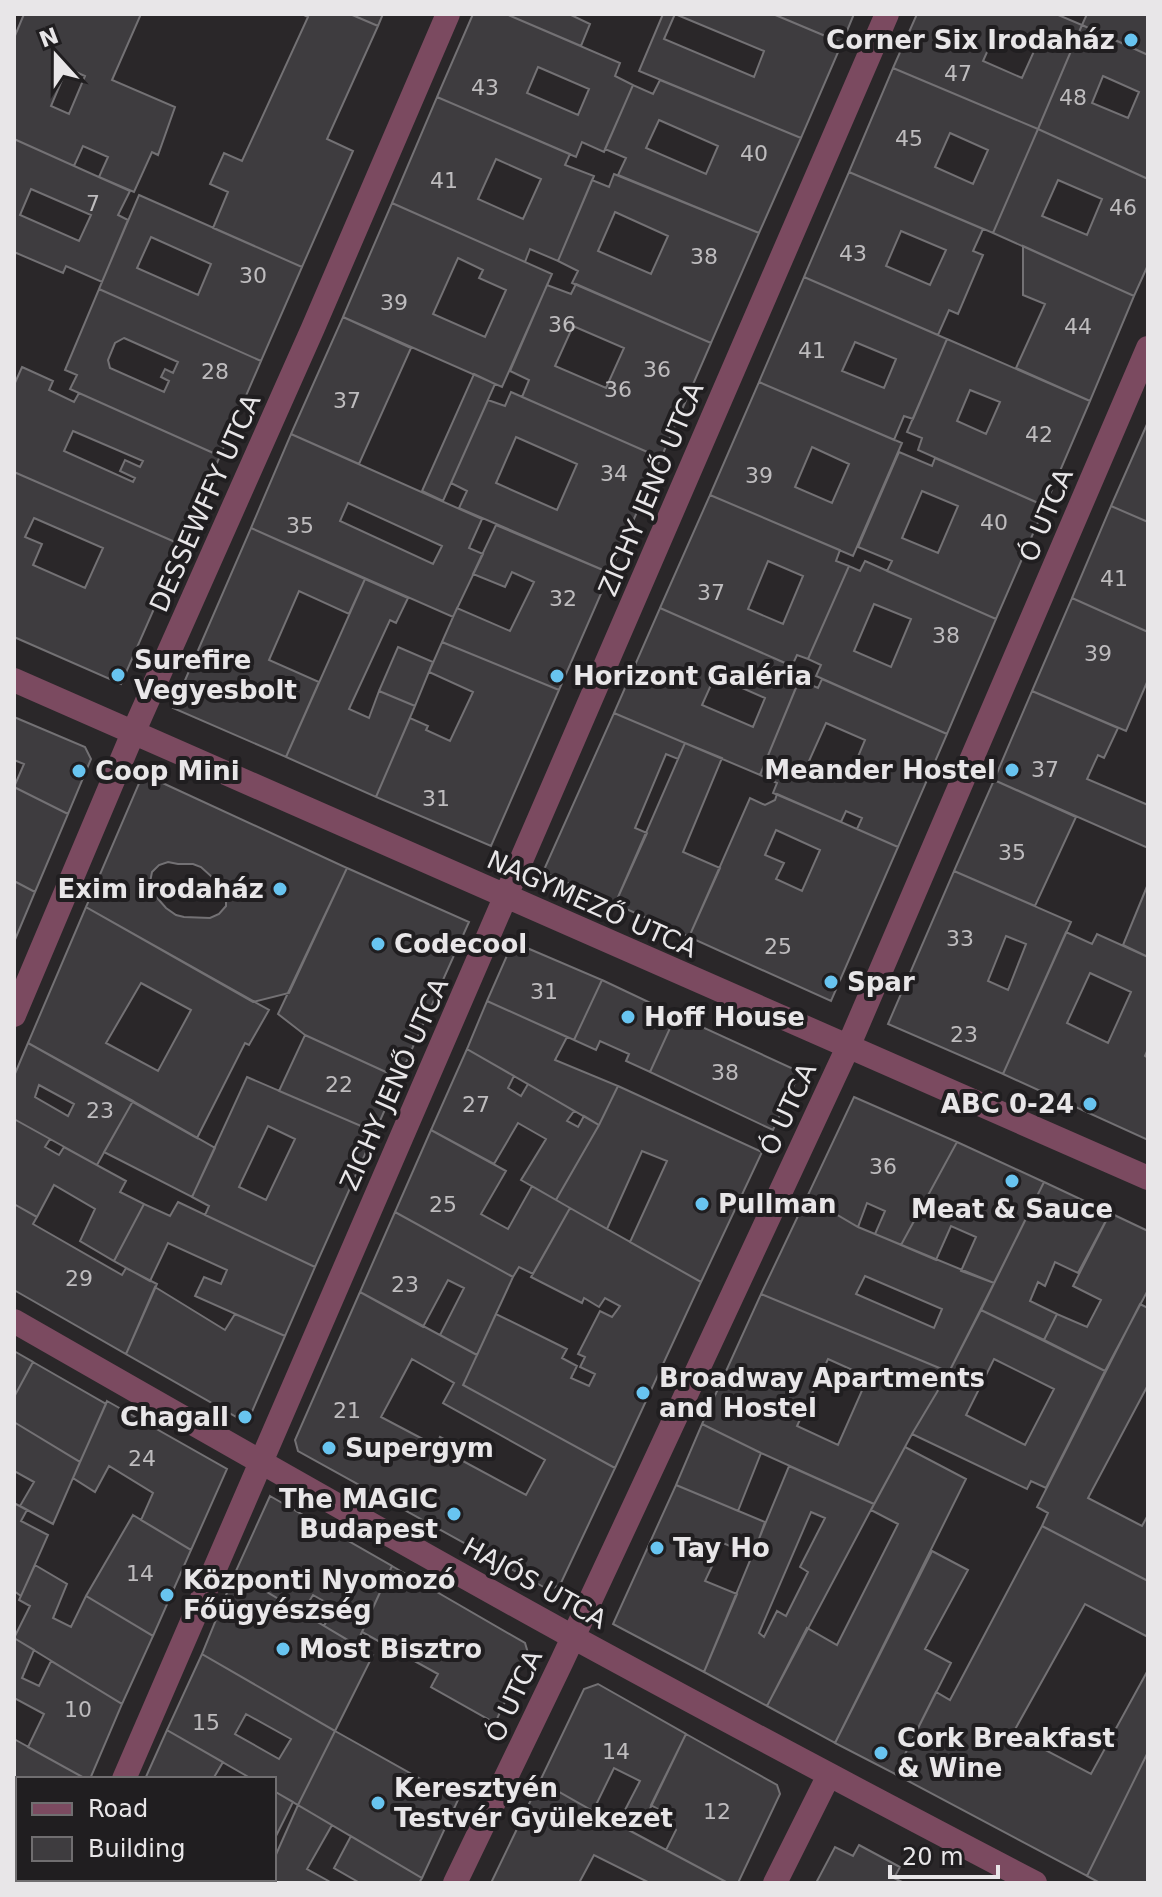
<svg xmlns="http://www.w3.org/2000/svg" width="1162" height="1897" font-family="'DejaVu Sans',sans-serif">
<rect width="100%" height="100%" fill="#2a2729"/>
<path fill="#3e3c3f" stroke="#737174" stroke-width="2" fill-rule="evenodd" d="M24 14H141L112 80 175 107 158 155 152 152 134 192 99 177 108 157 83 146 74 166 14 139V38ZM67 68 85 76 69 114 51 106Z
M302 14H350L378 26 327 139 353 151 302 267 213 228 228 192 210 184 224 153 242 161 308 17Z
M350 14H383L378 26Z
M473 14H506L620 63 615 76 633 85 604 152 582 142 576 157 437 97ZM538 67 589 89 578 115 527 93Z
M506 14H569L590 24 581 46Z
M663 14H675L664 39 754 77 764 51 675 14H773L842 43 801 138 639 71Z
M773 14H854L842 43Z
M917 14H1056L1082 25 1038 129 893 68ZM996 32 1035 49 1022 78 983 61Z
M1087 14H1148V55L1082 25Z
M1082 25 1148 55V179L1038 129ZM1103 76 1139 92 1128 118 1092 103Z
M893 68 1038 129 993 233 849 172ZM950 133 988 150 973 184 935 167Z
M660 80 801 138 759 233 618 175 626 158 605 149 633 85 653 94ZM659 120 718 146 706 174 646 148Z
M437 97 570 154 565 165 594 176 558 261 530 249 525 262 392 203ZM496 159 541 179 523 219 478 199Z
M1038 129 1148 179V265L1134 296 993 233ZM1058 180 1102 199 1087 235 1042 216Z
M14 139 130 191 118 215 128 220 102 282 66 266 63 273 14 252ZM31 189 91 215 79 241 20 215Z
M849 172 983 229 973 251 983 255 958 314 949 310 938 335 804 277ZM901 231 946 250 930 285 886 266Z
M614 174 759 233 711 343 572 283 578 271 558 261 592 180 609 187ZM615 212 668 236 651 274 598 251Z
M139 195 302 267 261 361 99 289ZM151 237 211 264 198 295 137 268Z
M392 203 552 274 502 387 343 317ZM458 258 483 270 479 278 506 290 485 337 433 314Z
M1023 246 1134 296 1090 401 1016 368 1045 304 1023 295Z
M804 277 947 339 913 419 904 416 894 440 759 382ZM855 342 896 359 884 388 842 371Z
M576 284 711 343 661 458 522 397 529 380 510 371 547 285 571 294ZM573 326 624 348 606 388 555 366Z
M99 289 261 361 220 456 70 389 77 375 65 370ZM124 338 178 362 173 373 165 369 161 377 169 381 164 392 110 368 108 360 115 343Z
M343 317 411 348 359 464 291 434Z
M947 339 1090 401 1045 506 918 450 922 438 907 432ZM970 390 1000 402 986 434 957 421Z
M22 367 53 381 49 390 74 402 79 393 220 456 182 545 14 472V385ZM73 431 143 461 140 467 125 460 120 471 135 478 133 482 64 451Z
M474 374 495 384 443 501 422 491Z
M759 382 902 443 853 556 710 495ZM812 447 849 464 832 503 795 487Z
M511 392 661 458 610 573 459 508 467 491 451 483 488 400 505 406ZM516 437 577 464 557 510 496 483Z
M1148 422V522L1111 506Z
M291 434 482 519 469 548 483 554 453 617 251 528ZM348 503 442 546 433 564 340 521Z
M899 452 932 466 935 458 1045 506 996 619 887 571 892 561 858 547ZM922 491 958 506 938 553 902 538Z
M14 472 182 545 121 684 14 637ZM34 518 103 548 85 588 33 565 42 544 25 537Z
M710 495 840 550 836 561 849 566 808 659 797 655 792 666 660 608ZM768 561 803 576 783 624 748 609Z
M1111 506 1148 522V632L1072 598Z
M496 525 610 573 559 690 442 642 457 608 510 631 534 582 512 572 505 587 473 574Z
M251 528 365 579 349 614 299 591 269 660 319 682 286 757 173 708Z
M865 561 996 619 947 734 816 676 821 665 808 659 849 566 860 571ZM874 604 911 619 891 667 854 651Z
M365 579 408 598 396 623 390 620 349 709 369 718 379 691 415 706 376 797 286 757Z
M1072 598 1148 632V680L1126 731 1032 691Z
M660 608 803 671 760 775 614 713ZM715 676 765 698 753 727 702 705Z
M442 642 559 690 491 846 376 797 410 718 428 726 426 730 450 741 473 692 429 672Z
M398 647 433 662 415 706 379 691Z
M822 679 947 734 898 847 857 829 862 818 846 811 841 822 773 793 777 783 760 775 799 680 818 688ZM826 723 865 740 849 778 809 761Z
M1032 691 1118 728 1104 758 1098 755 1087 779 1148 805V848L994 780Z
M614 713 685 743 678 759 666 754 635 828 647 833 615 904 543 872Z
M14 717 85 747 91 759 68 814 14 787 24 764 14 760Z
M685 743 722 758 683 852 720 868 689 937 615 904Z
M143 774 347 868 289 993 253 1002 86 907ZM168 862 178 864H193L201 867 223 887 226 896V906L219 914 210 918 184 917 176 915 166 908 152 892 150 882 152 872 159 865Z
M994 780 1076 817 1035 906 954 871Z
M14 787 68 814 35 892 14 881Z
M777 794 898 847 831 1001 689 937 750 798 765 805 775 800ZM776 830 820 850 802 891 776 879 784 863 765 855Z
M347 868 469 922 399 1078 305 1035 278 1014Z
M954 871 1071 922 1003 1074 888 1024ZM1006 936 1026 944 1008 990 988 981Z
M14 881 35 892 14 942Z
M1148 884V957L1123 945Z
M86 907 269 1010 249 1045 245 1043 197 1138 28 1043ZM141 983 191 1010 158 1071 106 1043Z
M1066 932 1092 944 1097 934 1148 957V1049L1145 1056 1148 1058V1140L1003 1074ZM1090 973 1131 992 1108 1043 1067 1023Z
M513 942 602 980 574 1040 487 1001Z
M602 980 676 1015 650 1072 626 1061 629 1054 600 1041 596 1050 574 1040Z
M487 1001 567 1037 555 1060 618 1086 599 1125 467 1049Z
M676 1015 800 1072 773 1130 650 1072Z
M305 1035 399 1078 375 1132 279 1091Z
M28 1043 133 1101 97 1165 14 1119V1076ZM39 1085 74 1104 68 1116 35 1097Z
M467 1049 514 1076 508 1088 521 1096 528 1084 574 1111 567 1121 578 1127 584 1116 599 1125 556 1200 521 1180 546 1139 518 1123 494 1164 431 1130Z
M247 1077 375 1132 315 1267 205 1215 209 1206 192 1197ZM268 1126 295 1139 266 1200 239 1187Z
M618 1086 762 1152 701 1282 630 1242 667 1161 642 1151 607 1229 556 1200 599 1125Z
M854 1097 957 1142 901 1245 875 1234 885 1211 867 1203 858 1227 807 1197Z
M133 1101 215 1148 192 1197 104 1152Z
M14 1119 50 1139 45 1147 59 1155 64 1147 126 1181 120 1192 144 1204 114 1261 80 1241 95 1209 54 1185 37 1217 14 1204Z
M431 1130 506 1171 481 1214 508 1229 532 1186 570 1208 533 1274 519 1267 513 1277 395 1212Z
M957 1142 1044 1182 994 1283 961 1271 976 1237 951 1226 936 1260 901 1245Z
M1044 1182 1110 1213 1078 1273 1055 1262 1045 1286 1038 1282 1030 1301 1057 1314 1044 1340 981 1310Z
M807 1197 858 1227 994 1283 949 1372 761 1294ZM865 1276 942 1309 934 1328 856 1294Z
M178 1202 315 1267 285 1336 195 1296 204 1277 221 1284 227 1270 168 1243 150 1281 114 1261 144 1204 170 1216Z
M14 1204 37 1217 33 1224 122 1275 126 1268 157 1284 126 1354 14 1290Z
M570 1208 701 1282 615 1468 463 1385 496 1314 567 1349 562 1358 577 1366 571 1378 589 1386 595 1374 580 1367 585 1357 578 1354 600 1311 612 1317 620 1306 605 1298 599 1307 584 1298 582 1303 531 1277Z
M395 1212 513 1277 477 1355 440 1335 464 1288 448 1280 423 1327 360 1292Z
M1110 1213 1148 1231V1290L1105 1371 1044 1340 1057 1314 1087 1327 1101 1300 1073 1286Z
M155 1287 225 1330 235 1314 285 1336 247 1423 126 1354Z
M360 1292 477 1355 463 1385 615 1468 560 1585 549 1590 298 1451 295 1440ZM412 1359 454 1383 443 1403 545 1460 526 1495 461 1460 466 1451 440 1437 436 1446 381 1417Z
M761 1294 949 1372 912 1434 874 1504 761 1453 702 1424ZM828 1359 868 1377 838 1445 797 1426Z
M1140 1304 1148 1308V1385L1088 1498 1142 1526 1148 1515V1581L1042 1526 1048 1513 1037 1507Z
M981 1310 1105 1371 1046 1488 1031 1481 1027 1489 912 1434 949 1372ZM994 1359 1054 1389 1025 1445 966 1415Z
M14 1351 33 1362 14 1397Z
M33 1362 106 1404 80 1462 14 1422V1397Z
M107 1401 227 1469 191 1550 141 1520 153 1493 109 1466 95 1492 73 1478Z
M14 1422 80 1462 53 1524 20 1506 34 1482 14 1471Z
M702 1424 761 1453 738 1511 676 1485Z
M905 1447 966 1479 835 1743 767 1706 807 1628 837 1645 898 1524 871 1510Z
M789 1466 874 1504 767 1706 704 1672ZM811 1512 825 1518 800 1567 808 1572 786 1616 777 1611 764 1637 759 1633Z
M676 1485 765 1522 753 1556 723 1543 705 1581 737 1594 704 1672 613 1624Z
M270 1496 392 1566 356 1645 324 1626 334 1607 313 1595 302 1613 235 1573Z
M14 1503 27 1510 21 1521 48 1535 21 1596 14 1591Z
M133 1515 191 1550 153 1636 86 1596Z
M1042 1526 1148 1581V1637L1085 1604 1013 1733 1091 1774 1148 1670V1752L1087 1876 895 1774 936 1692 950 1700Z
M932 1551 968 1570 925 1649 951 1663 895 1774 835 1743Z
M35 1565 67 1584 53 1618 71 1627 86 1596 153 1636 122 1704 14 1638 30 1606 19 1600Z
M392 1566 525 1643 528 1653 495 1723 431 1687 438 1674 362 1632Z
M235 1573 373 1655 335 1731 202 1654Z
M14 1638 34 1650 22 1678 39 1686 51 1661 122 1704 90 1779H86L28 1747 44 1714 14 1698Z
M202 1654 335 1731 298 1805 274 1791V1779H252L167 1730ZM246 1714 291 1739 279 1759 235 1734Z
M598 1684 686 1734 645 1819 637 1820 629 1816 625 1810 640 1781 614 1768 593 1811 540 1781 584 1689Z
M167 1730 223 1762 213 1779H145Z
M335 1731 458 1800 422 1878 298 1805Z
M686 1734 777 1785 780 1794 738 1883H728L666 1850 676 1830 671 1824 672 1817 651 1805Z
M14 1739 86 1779H18V1824L14 1822Z
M1148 1752V1883H1100L1087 1876Z
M540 1781 593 1811 728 1883H647L648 1882 594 1855 579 1883H491Z
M274 1791 293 1802 274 1840Z
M298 1805 332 1825 307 1869 332 1883H268L265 1881V1879H274V1859Z
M14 1822 18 1824V1879H46L44 1883H14Z
M351 1836 422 1878 419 1883H360L334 1868Z
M859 1845 900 1867 894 1878 904 1883H816L835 1847 853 1856Z
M107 1879H262L265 1881 264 1883H114Z"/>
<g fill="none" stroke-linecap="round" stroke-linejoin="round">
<path stroke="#7b4a60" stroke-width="24" d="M14 680 1148 1178
M14 1015 133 733 313 328 448 14
M14 1321C199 1427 384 1533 571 1636 725 1720 880 1802 1035 1883
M124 1779 887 14
M77 1883 79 1879
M455 1883 562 1661 848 1047 1148 348
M775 1883 829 1775"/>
</g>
<g fill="#68c4f0" stroke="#201e20" stroke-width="3">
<circle cx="1131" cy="40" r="8"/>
<circle cx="118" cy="675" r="8"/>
<circle cx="557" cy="676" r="8"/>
<circle cx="1012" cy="770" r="8"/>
<circle cx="79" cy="771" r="8"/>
<circle cx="280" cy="889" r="8"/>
<circle cx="378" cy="944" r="8"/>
<circle cx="831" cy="982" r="8"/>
<circle cx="628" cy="1017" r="8"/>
<circle cx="1090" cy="1104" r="8"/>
<circle cx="1012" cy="1181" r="8"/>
<circle cx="702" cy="1204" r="8"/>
<circle cx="643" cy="1393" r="8"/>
<circle cx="245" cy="1417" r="8"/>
<circle cx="329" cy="1448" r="8"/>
<circle cx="454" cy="1514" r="8"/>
<circle cx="657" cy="1548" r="8"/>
<circle cx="167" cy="1595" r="8"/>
<circle cx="283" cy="1649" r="8"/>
<circle cx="881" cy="1753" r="8"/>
<circle cx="378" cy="1803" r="8"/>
</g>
<g text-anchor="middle" stroke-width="8" stroke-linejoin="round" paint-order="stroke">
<g font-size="22" fill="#bebcbe">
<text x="958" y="81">47</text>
<text x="485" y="95">43</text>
<text x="1073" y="105">48</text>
<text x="909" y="146">45</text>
<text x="754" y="161">40</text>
<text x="444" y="188">41</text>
<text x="93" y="211">7</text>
<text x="1123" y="215">46</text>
<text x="853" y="261">43</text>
<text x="704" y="264">38</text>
<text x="253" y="283">30</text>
<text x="394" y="310">39</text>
<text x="562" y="332">36</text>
<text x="1078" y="334">44</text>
<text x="812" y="358">41</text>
<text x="657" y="377">36</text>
<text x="215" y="379">28</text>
<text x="618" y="397">36</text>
<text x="347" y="408">37</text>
<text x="1039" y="442">42</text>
<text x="614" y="481">34</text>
<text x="759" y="483">39</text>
<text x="994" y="530">40</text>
<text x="300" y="533">35</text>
<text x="1114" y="586">41</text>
<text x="711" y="600">37</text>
<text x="563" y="606">32</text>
<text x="946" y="643">38</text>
<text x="1098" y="661">39</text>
<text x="1045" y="777">37</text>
<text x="436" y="806">31</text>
<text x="1012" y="860">35</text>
<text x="960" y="946">33</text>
<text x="778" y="954">25</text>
<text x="544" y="999">31</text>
<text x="964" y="1042">23</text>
<text x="725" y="1080">38</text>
<text x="339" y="1092">22</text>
<text x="476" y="1112">27</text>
<text x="100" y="1118">23</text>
<text x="883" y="1174">36</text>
<text x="443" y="1212">25</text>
<text x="79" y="1286">29</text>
<text x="405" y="1292">23</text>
<text x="347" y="1418">21</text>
<text x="142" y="1466">24</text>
<text x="140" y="1581">14</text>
<text x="78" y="1717">10</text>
<text x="206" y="1730">15</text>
<text x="616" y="1759">14</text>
<text x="717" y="1819">12</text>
</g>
<g font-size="26" font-weight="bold" fill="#e8e6e8" stroke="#201e20" text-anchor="start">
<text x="1115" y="49" text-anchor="end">Corner Six Irodaház</text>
<text x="134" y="669">Surefire<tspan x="134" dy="30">Vegyesbolt</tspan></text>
<text x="573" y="685">Horizont Galéria</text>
<text x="996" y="779" text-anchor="end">Meander Hostel</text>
<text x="95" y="780">Coop Mini</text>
<text x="264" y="898" text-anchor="end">Exim irodaház</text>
<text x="394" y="953">Codecool</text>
<text x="847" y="991">Spar</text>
<text x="644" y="1026">Hoff House</text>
<text x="1074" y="1113" text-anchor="end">ABC 0-24</text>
<text x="718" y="1213">Pullman</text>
<text x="1012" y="1218" text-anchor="middle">Meat &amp; Sauce</text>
<text x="659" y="1387">Broadway Apartments<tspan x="659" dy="30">and Hostel</tspan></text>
<text x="229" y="1426" text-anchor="end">Chagall</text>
<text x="345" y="1457">Supergym</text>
<text x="438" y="1508" text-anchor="end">The MAGIC<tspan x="438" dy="30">Budapest</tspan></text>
<text x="673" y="1557">Tay Ho</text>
<text x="183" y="1589">Központi Nyomozó<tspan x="183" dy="30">Főügyészség</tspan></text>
<text x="299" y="1658">Most Bisztro</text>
<text x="897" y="1747">Cork Breakfast<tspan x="897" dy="30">&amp; Wine</tspan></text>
<text x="394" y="1797">Keresztyén<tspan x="394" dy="30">Testvér Gyülekezet</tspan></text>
</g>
<g font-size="26" fill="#e8e6e8" stroke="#201e20">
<text transform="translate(651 489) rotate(-67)" y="9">ZICHY JENŐ UTCA</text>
<text transform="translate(205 503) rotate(-66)" y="9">DESSEWFFY UTCA</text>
<text transform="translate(1046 515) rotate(-67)" y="9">Ó UTCA</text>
<text transform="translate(592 904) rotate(24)" y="9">NAGYMEZŐ UTCA</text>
<text transform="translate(394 1084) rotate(-66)" y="9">ZICHY JENŐ UTCA</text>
<text transform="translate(788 1109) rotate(-65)" y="9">Ó UTCA</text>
<text transform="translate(535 1583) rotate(29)" y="9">HAJÓS UTCA</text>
<text transform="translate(514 1696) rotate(-65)" y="9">Ó UTCA</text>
</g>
</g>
<rect width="1162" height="1897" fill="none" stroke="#e8e6e8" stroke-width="32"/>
<rect x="16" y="1777" width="260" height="104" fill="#201e20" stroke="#706e70" stroke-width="2"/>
<rect x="32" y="1803" width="40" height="12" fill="#7b4a60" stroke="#706e70" stroke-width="2"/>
<text x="88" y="1817" font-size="24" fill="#e8e6e8">Road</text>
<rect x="32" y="1837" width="40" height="24" fill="#3e3c3f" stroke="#706e70" stroke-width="2"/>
<text x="88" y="1857" font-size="24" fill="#e8e6e8">Building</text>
<g transform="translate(56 56) rotate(339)" stroke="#201e20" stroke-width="6" paint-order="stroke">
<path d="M0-6L14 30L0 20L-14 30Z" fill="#e8e6e8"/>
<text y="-12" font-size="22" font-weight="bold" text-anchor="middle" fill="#e8e6e8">N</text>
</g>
<path d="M890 1865v12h108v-12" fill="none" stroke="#e8e6e8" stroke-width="4"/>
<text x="902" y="1865" font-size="24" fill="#e8e6e8" stroke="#201e20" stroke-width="6" paint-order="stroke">20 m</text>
</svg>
